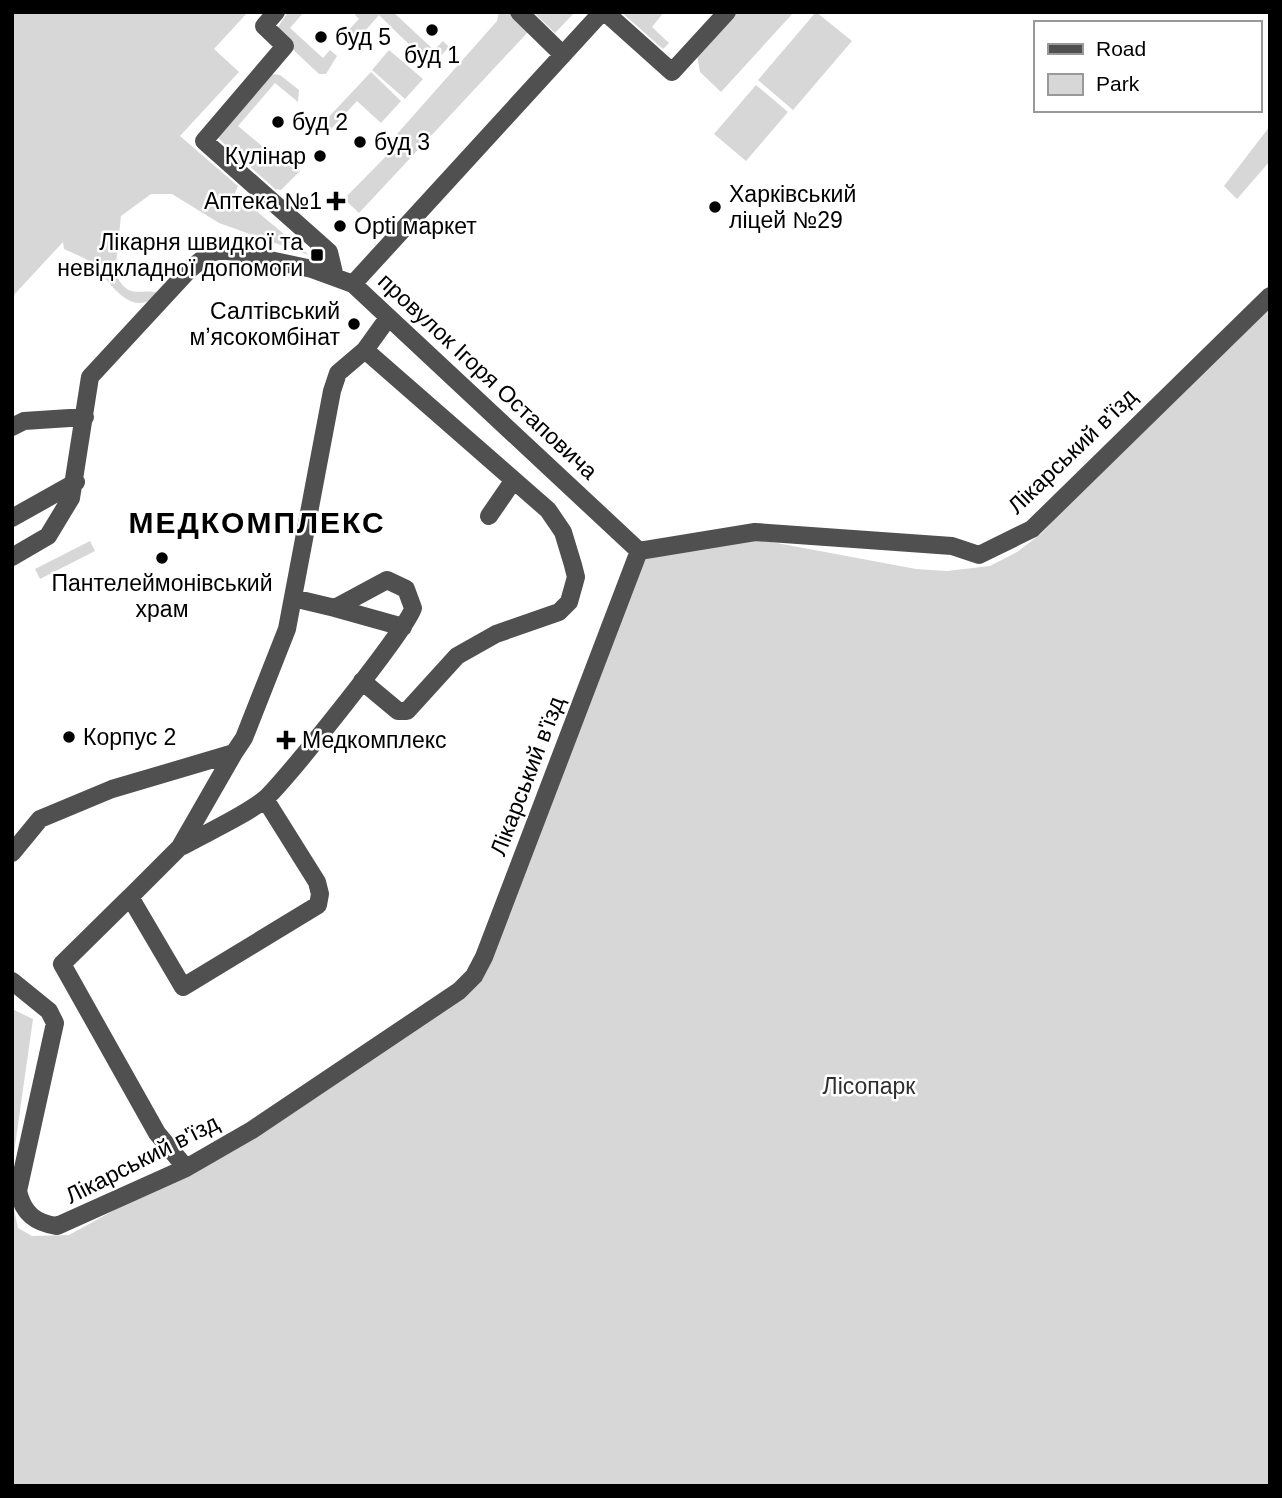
<svg xmlns="http://www.w3.org/2000/svg" width="1282" height="1498" font-family="Arial,sans-serif">
<rect width="100%" height="100%" fill="#fff"/>
<path fill="#d7d7d7" d="M12 12H248L214 49 239 72 180 136 238 186 235 193 309 255 219 223 172 194H151L121 216 115 273C129 302 140 287 159 293 128 325 105 271 89 261 81 256 72 253 64 249L63 242 12 297Z
M288 12H304L290 28 323 58 330 50 337 56 326 74H319L286 43 278 27Z
M357 12H393L434 50 443 41 449 47 435 62H427L379 15 357 40 347 32 359 19 355 15Z
M499 12H516L529 31 359 213 344 199 402 140 397 134 497 21Z
M533 12H575L555 33Z
M621 12H664L652 27 669 43 663 49Z
M736 12H794L721 92 700 72 697 56Z
M816 12 852 41 793 110 758 80Z
M389 50 423 79 405 99 372 70Z
M371 72 401 101 381 123 357 101 330 130 323 123Z
M274 74 280 75 299 90 298 102 275 83 238 126 280 161 284 158 300 171 281 190 275 189 219 139 220 133 268 76Z
M756 85 788 112 746 161 714 134Z
M1270 126V161L1237 199 1224 186Z
M1270 307V1486H12V1199L18 1228 32 1236 69 1235 131 1201 458 995 645 558 755 539 916 569 947 571 990 566 1017 552 1042 533 1084 487Z
M90 541 95 551 40 579 35 569Z
M12 1009 33 1019 12 1167Z"/>
<g fill="none" stroke-linecap="round" stroke-linejoin="round">
<path stroke="#505050" stroke-width="18" d="M276 12 264 26 285 46 204 141 329 252 335 277
M519 12 563 55
M605 12 672 72 727 12
M353 284 602 12
M12 427 24 421 85 417
M489 516 513 481
M12 518 76 482
M639 551 755 532 952 546 979 555 1032 529 1270 296
M12 557 48 536 71 498 90 377 189 270 210 253 223 250 312 269 353 284 639 551
M335 608 403 627
M362 681 398 711H407L457 656 496 634 559 612 569 602 576 577 573 565 563 532 548 510 365 350
M234 753 180 847 130 897 183 987 318 905 320 894 317 882 265 799
M183 846C206 833 248 814 266 798 286 780 411 624 413 608L406 589 387 580 335 608 293 598
M12 853 40 819 112 789 234 753 244 738 287 629 332 391 338 373 365 350 388 318
M130 897 62 964 157 1133 186 1168
M12 981 49 1011 55 1023 18 1191C23 1213 35 1223 57 1226L186 1168 252 1130 459 991 474 976 484 957 639 551"/>
</g>
<g fill="#000" stroke="#fff" stroke-width="2.5">
<circle cx="432" cy="30" r="7"/>
<circle cx="321" cy="37" r="7"/>
<circle cx="278" cy="122" r="7"/>
<circle cx="360" cy="142" r="7"/>
<circle cx="320" cy="156" r="7"/>
<path d="M332.5 190.5h7v7h7v7h-7v7h-7v-7h-7v-7h7z"/>
<circle cx="715" cy="207" r="7"/>
<circle cx="340" cy="226" r="7"/>
<rect x="310" y="248" width="14" height="14" rx="3.5"/>
<circle cx="354" cy="324" r="7"/>
<circle cx="162" cy="558" r="7"/>
<circle cx="69" cy="737" r="7"/>
<path d="M282.5 729.5h7v7h7v7h-7v7h-7v-7h-7v-7h7z"/>
</g>
<g text-anchor="middle" stroke-width="5" stroke-linejoin="round" paint-order="stroke">
<g font-size="23" fill="#000" stroke="#fff" text-anchor="start">
<text x="335" y="45">буд 5</text>
<text x="432" y="63" text-anchor="middle">буд 1</text>
<text x="292" y="130">буд 2</text>
<text x="374" y="150">буд 3</text>
<text x="306" y="164" text-anchor="end">Кулінар</text>
<text x="729" y="202">Харківський<tspan x="729" dy="26">ліцей №29</tspan></text>
<text x="322" y="209" text-anchor="end">Аптека №1</text>
<text x="354" y="234">Opti маркет</text>
<text x="303" y="250" text-anchor="end">Лікарня швидкої та<tspan x="303" dy="26">невідкладної допомоги</tspan></text>
<text x="340" y="319" text-anchor="end">Салтівський<tspan x="340" dy="26">мʼясокомбінат</tspan></text>
<text x="162" y="591" text-anchor="middle">Пантелеймонівський<tspan x="162" dy="26">храм</tspan></text>
<text x="83" y="745">Корпус 2</text>
<text x="302" y="748">Медкомплекс</text>
</g>
<g font-size="23" fill="#000" stroke="#fff">
<text transform="translate(488 376) rotate(43)" y="8">провулок Ігоря Остаповича</text>
<text transform="translate(1072 451) rotate(-44)" y="8">Лікарський в'їзд</text>
<text transform="translate(527 776) rotate(-69)" y="8">Лікарський в'їзд</text>
<text transform="translate(142 1159) rotate(-27)" y="8">Лікарський в'їзд</text>
</g>
<g font-size="23" fill="#2e2e2e" stroke="#fff">
<text x="869" y="1094">Лісопарк</text>
</g>
<g font-size="30" font-weight="bold" letter-spacing="2" fill="#000" stroke="#fff">
<text x="257" y="533">МЕДКОМПЛЕКС</text>
</g>
</g>
<rect width="1282" height="1498" fill="none" stroke="#000000" stroke-width="28"/>
<rect x="1034" y="21" width="228" height="91" fill="#ffffff" stroke="#999999" stroke-width="2"/>
<rect x="1048" y="44" width="35" height="10" fill="#505050" stroke="#999999" stroke-width="2"/>
<text x="1096" y="56" font-size="21" fill="#000000">Road</text>
<rect x="1048" y="74" width="35" height="21" fill="#d7d7d7" stroke="#999999" stroke-width="2"/>
<text x="1096" y="91" font-size="21" fill="#000000">Park</text>
</svg>
